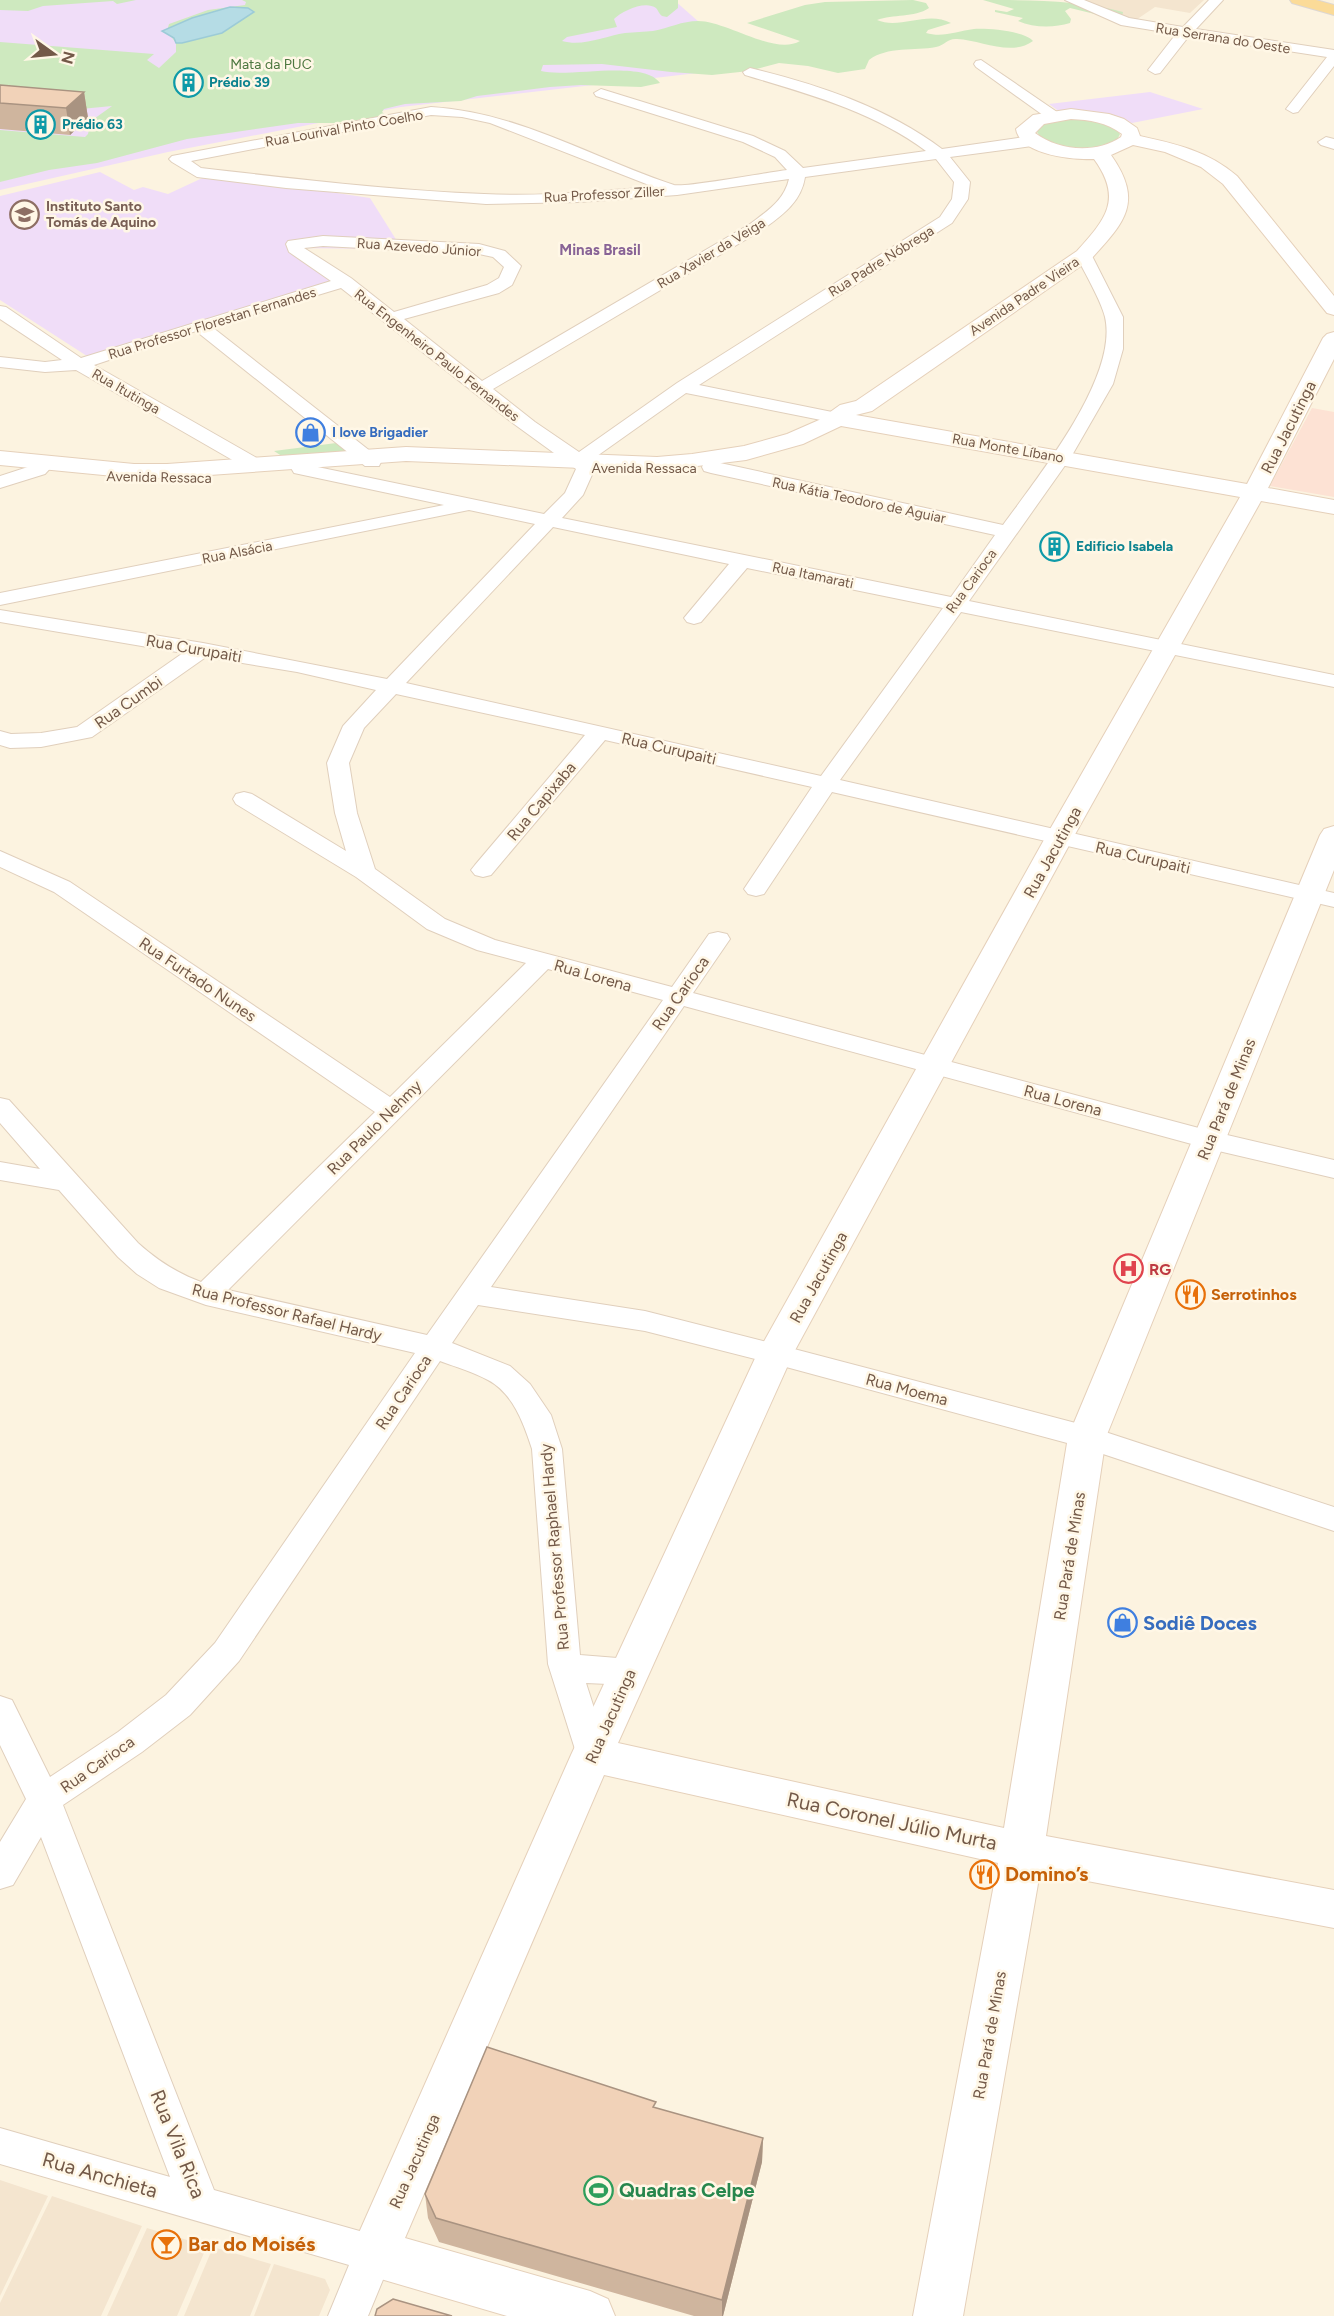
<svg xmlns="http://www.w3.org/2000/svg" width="1334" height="2316" font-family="Figtree,sans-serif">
<rect width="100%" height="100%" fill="#fcf3e0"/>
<path fill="#f4e5cf" d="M1082 0H1204L1190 13 1155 7 1133 22Z
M0 2180 48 2196 0 2296Z
M52 2196 142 2226 101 2316H0V2303Z
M147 2228 207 2246 177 2316H107Z
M213 2247 271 2264 250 2316H184Z
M274 2264 325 2279 330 2290 319 2316H254Z"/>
<path fill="#fde2d4" d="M1312 408 1334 412V497L1270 486Z"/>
<path fill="#f0ddf8" d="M0 0H674L750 67 401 107 168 152 0 190Z
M1150 92 1203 109 1132 123 1108 116 1060 112 1049 104Z
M100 172 134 190 143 187 168 194 211 174 370 198 402 249 291 248 342 280 90 358 0 300V196Z"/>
<path fill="#cee9bf" d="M0 0H136L117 4 113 1 43 6 28 11 0 10Z
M242 0H678V8L667 17 662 16C659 14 658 10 656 8 645 0 622 11 614 19L617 27 567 37 562 41C583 47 605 36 625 33 635 32 644 32 653 31 669 28 682 21 698 21 727 21 775 56 800 41L747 23 805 5 825 2 913 0 926 3 929 8C914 18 893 14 877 20 900 30 927 10 951 23L928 30 926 33C943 38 957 31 974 29 987 28 1025 31 1033 41 1011 57 981 40 957 39 948 38 945 45 936 47 915 51 887 46 869 60L865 69 838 73 808 66 779 63 749 71 712 75 671 72 602 64 543 65 541 71C568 78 644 59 660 83L641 87 581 85 550 87 477 96 461 101 405 104 384 109 382 112 387 116 334 123H298L187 139 97 163 49 170 0 182V130L85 137 88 134 91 121 112 106 81 109 0 103V42L154 54 147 60 159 68 176 52V43L167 31 169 24 208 10 245 5 246 2Z
M983 0C1028 0 1082 0 1123 12L1122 17 1103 16 1070 8 1065 11 1071 19 1070 23C1054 28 1034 28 1018 21L1023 18 995 12V10L1007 12 1014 9Z
M1076 118C1090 119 1111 122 1120 134L1117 140C1097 151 1051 155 1037 132 1043 118 1063 120 1076 118Z
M344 442 362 453 288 460 274 451Z"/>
<path fill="#b5dce5" stroke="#9ccbd7" stroke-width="1.5" d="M230 7 248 8 254 12 222 33 182 43H176L174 38 162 31 192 18Z"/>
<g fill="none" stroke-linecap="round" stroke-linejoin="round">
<defs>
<path id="street" d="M1065 0H1084L1129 18 1183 27 1209 0H1223L1196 29 1334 50V66L1298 112 1293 113 1286 109 1327 57 1189 36 1160 73 1155 74 1148 70 1176 34 1121 25Z
M981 60 1057 112 1059 115 1057 118H1047L976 67 974 64 976 61Z
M750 68C817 84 886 107 942 149L1032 136 1040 141 1032 146 950 157 970 182 968 199 952 223 699 385 842 414 845 418 842 422 836 423 686 393 590 461 595 468 583 495 562 518 951 597 995 535 711 473 704 471 702 467 704 463 711 461 1003 525C1037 478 1119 377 1105 317 1101 300 1084 272 1076 255L1084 250 1090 252 1123 317V349L1113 384 1071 457 969 601 1334 675V687L961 612 840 780 1334 893V907L832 792 764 894 756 896 748 894 744 889 812 787 605 740 491 875 483 877 475 875 471 870 475 865 585 735 396 694 364 728 349 763 357 813 375 869 445 919 495 940 672 987 709 934 718 932 727 934 730 939 693 993 1210 1131 1334 1160V1178L1210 1149 684 1006 491 1287 645 1311 775 1344 1087 1426 1334 1507V1531L1082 1447 775 1364 645 1331 478 1305 452 1343 510 1366 530 1384 551 1415 562 1449 580 1655 630 1659 642 1663 647 1672 642 1681 630 1685 586 1683 609 1755 604 1765 592 1769 580 1765 548 1664 532 1449C524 1424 513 1393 488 1380 473 1372 456 1367 440 1361L239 1661 190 1715 142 1752 63 1805 214 2190 388 2239 394 2253 368 2316H328L349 2265 0 2164V2128L170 2177 41 1837 13 1885 0 1889V1842L26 1799 0 1745V1696L12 1700 50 1777 118 1732 166 1695 215 1643 415 1353 206 1305 159 1288 137 1274 118 1257 59 1190 0 1180V1162L40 1169 0 1123V1098L9 1100 138 1243C158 1261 177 1273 201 1282L375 1112 54 892 0 867V851L70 882 390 1097 526 963 477 950 427 929 356 877 236 804 233 799 236 794 244 792 252 794 346 851 335 813 327 763 343 726 376 690 297 672 206 657 92 737 41 747 10 748 0 745V731L11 734 41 733 77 727 183 653 0 622V610L203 643 387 679 535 524 469 510 0 605V593L444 505 294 473 287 461 289 457H303L308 465 544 514 565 493 576 469 514 424 341 288 212 327 379 458 381 462 379 466H365L196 331 94 365 262 461 264 465 262 469H248L76 370 45 372 0 367V357L45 362 62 360 0 319V306L6 307 81 358 331 281 289 252 286 244 288 241 323 236 479 244 505 251 521 266 512 285 499 293 404 319 482 381 750 224C767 211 784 201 789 179L677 195 579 202 486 204 286 188 197 177 172 162 169 159 172 156 431 107C518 112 593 158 674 185 684 188 770 172 787 170L775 157 743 142 596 96 594 93 601 89 753 136 785 151 803 168 926 151C872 111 808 94 745 75L743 72ZM431 115 462 117 490 123 654 187C598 191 540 197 484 194 390 190 295 179 201 168L191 161ZM936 159 954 182 952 199 940 217 677 383 579 452 535 422 493 389 762 230C781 216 801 203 805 177ZM323 246 479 254 493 257 504 267 499 278 487 285 394 312 351 278 304 248ZM553 527 729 564 684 618 687 622 694 624 701 622 747 568 943 608 821 776 406 683ZM548 969 663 1000 427 1335 228 1290Z
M1326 137 1334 139V149L1321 145 1318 142Z
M47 456 54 458 56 462 45 474 0 488V476L31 466 40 458Z"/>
<path id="secondary" d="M1071 109 1109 114 1124 119 1137 128 1140 136C1176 144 1208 151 1237 176L1334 296V315L1327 313 1223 184 1201 167 1165 152 1133 145 1111 155C1144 202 1125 222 1091 259L872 411 856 415 1247 484 1323 338 1327 334 1334 332V359L1268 488 1334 500V514L1261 501 1073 838 793 1354 618 1743 1004 1828 1068 1437 1320 835 1324 829 1334 826V870L1106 1437 1046 1836 1334 1890V1928L1040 1872 963 2316H913L998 1863 604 1775 405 2238 590 2291 608 2299 615 2316H507L374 2277 357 2270 350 2253 571 1755 757 1354 1045 838 1240 497 841 426 803 444 746 460 657 471 406 461 167 478H134L0 465V451L134 464H167L406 447 657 457 692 454 744 446 787 434 819 420 840 405 856 401 1077 251C1106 219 1123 199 1094 159 1073 160 1020 155 1016 129L1033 115ZM1071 119C1090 120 1106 122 1122 134L1121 137C1096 154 1059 151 1035 133L1044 124Z"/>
<path id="primary" d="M1290 0H1316L1334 5V15L1292 3Z"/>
</defs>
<use href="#street" stroke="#e0cfbc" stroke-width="2"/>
<use href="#secondary" stroke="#e5d0ba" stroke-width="2"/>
<use href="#primary" stroke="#ddd7d3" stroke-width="2"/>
<use href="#street" fill="#fff" fill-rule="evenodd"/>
<use href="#secondary" fill="#fff" fill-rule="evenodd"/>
<use href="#primary" fill="#fbdb98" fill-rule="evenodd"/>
</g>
<path fill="#cfb59e" d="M0 85 84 92 88 118 70 135 0 129Z
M656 2108 763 2138 762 2162 723 2316H694L439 2242 428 2218 425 2194Z"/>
<path fill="#a99381" d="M84 92 88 118 70 135 66 108Z
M763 2138 762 2162 723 2316H722V2300Z"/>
<path fill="#f1d2b8" stroke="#a99381" stroke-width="1.5" d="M0 85 84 92 66 108 0 103Z
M487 2047 656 2102 653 2107 763 2138 722 2300 436 2218 425 2194Z
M393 2299 452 2316H375L377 2309Z"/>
<defs>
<symbol id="building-ring" viewBox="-11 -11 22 22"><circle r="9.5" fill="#fff7e6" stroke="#0f9aa8" stroke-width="1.5"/><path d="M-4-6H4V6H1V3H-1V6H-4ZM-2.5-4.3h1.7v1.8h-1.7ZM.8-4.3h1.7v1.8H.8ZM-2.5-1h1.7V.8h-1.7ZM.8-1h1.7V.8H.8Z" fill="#0f9aa8"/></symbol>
<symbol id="school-ring" viewBox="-11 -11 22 22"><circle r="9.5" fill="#fff7e6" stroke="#8d6e63" stroke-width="1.5"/><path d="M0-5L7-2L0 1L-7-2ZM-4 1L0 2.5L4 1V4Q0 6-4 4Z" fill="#8d6e63"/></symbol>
<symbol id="shop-ring" viewBox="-11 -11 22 22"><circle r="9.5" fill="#fff7e6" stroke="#3f7fe0" stroke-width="1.5"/><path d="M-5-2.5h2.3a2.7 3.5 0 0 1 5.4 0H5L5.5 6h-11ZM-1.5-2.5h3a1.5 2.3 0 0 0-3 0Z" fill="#3f7fe0"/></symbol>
<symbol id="hospital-ring" viewBox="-11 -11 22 22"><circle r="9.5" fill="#fff7e6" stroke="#e0444e" stroke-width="1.5"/><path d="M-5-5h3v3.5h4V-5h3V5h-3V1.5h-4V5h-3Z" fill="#e0444e"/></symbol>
<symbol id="restaurant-ring" viewBox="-11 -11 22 22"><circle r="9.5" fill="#fff7e6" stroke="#e8710a" stroke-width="1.5"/><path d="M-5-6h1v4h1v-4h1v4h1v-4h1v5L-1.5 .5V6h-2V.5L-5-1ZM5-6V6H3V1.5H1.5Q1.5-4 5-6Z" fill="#e8710a"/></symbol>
<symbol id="stadium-ring" viewBox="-11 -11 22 22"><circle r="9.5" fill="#fff7e6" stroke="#2e9e5b" stroke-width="1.5"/><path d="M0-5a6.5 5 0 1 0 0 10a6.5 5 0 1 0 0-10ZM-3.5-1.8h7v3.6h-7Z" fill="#2e9e5b"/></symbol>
<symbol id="bar-ring" viewBox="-11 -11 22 22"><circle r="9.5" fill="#fff7e6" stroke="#e8710a" stroke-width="1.5"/><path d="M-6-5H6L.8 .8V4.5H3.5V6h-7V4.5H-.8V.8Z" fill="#e8710a"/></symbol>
</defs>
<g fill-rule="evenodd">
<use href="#building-ring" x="172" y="66" width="33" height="33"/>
<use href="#building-ring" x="24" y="108" width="33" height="33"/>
<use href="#school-ring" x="8" y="198" width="33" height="33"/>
<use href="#shop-ring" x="294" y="416" width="33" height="33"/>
<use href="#building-ring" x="1038" y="530" width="33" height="33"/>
<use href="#hospital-ring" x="1112" y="1252" width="33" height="33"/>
<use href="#restaurant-ring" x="1174" y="1278" width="33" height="33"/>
<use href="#shop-ring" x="1106" y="1606" width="33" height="33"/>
<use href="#restaurant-ring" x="968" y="1858" width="33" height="33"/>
<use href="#stadium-ring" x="582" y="2174" width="33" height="33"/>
<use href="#bar-ring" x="150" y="2228" width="33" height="33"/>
</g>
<g text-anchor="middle" stroke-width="5" stroke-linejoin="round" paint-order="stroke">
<g font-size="14" fill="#735948" stroke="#fff7e6">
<text transform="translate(1223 38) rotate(9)" y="5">Rua Serrana do Oeste</text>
<text transform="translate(344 128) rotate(-10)" y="5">Rua Lourival Pinto Coelho</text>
<text transform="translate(604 194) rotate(-3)" y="5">Rua Professor Ziller</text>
<text transform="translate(419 247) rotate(4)" y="5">Rua Azevedo Júnior</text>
<text transform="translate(711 253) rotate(-31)" y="5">Rua Xavier da Veiga</text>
<text transform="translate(881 261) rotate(-32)" y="5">Rua Padre Nóbrega</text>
<text transform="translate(1024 296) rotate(-34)" y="5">Avenida Padre Vieira</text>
<text transform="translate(212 323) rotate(-17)" y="5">Rua Professor Florestan Fernandes</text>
<text transform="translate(437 355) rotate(38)" y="5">Rua Engenheiro Paulo Fernandes</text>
<text transform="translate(126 391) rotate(30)" y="5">Rua Itutinga</text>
<text transform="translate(1008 448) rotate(10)" y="5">Rua Monte Líbano</text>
<text x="644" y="473">Avenida Ressaca</text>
<text transform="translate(159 477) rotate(1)" y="5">Avenida Ressaca</text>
<text transform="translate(859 500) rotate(12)" y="5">Rua Kátia Teodoro de Aguiar</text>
<text transform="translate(237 552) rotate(-11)" y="5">Rua Alsácia</text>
<text transform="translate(813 575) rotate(12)" y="5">Rua Itamarati</text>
<text transform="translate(971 581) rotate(-54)" y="5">Rua Carioca</text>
</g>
<g font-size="14" fill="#4e7840" stroke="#fff7e6">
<text x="271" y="69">Mata da PUC</text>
</g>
<g font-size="14" font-weight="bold" fill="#0d838f" stroke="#fff7e6" text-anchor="start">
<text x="209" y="87">Prédio 39</text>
<text x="62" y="129">Prédio 63</text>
<text x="1076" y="551">Edificio Isabela</text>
</g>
<g font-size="14" font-weight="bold" fill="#785e54" stroke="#fff7e6" text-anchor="start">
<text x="46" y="211">Instituto Santo<tspan x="46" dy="16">Tomás de Aquino</tspan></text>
</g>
<g font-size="14" font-weight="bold" fill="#366cbe" stroke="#fff7e6" text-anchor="start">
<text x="332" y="437">I love Brigadier</text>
</g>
<g font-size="15" font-weight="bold" fill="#886396" stroke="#fff7e6">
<text x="600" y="255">Minas Brasil</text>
</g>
<g font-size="16" fill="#735948" stroke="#fff7e6">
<text transform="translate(1288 427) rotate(-63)" y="6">Rua Jacutinga</text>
<text transform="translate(194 648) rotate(10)" y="6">Rua Curupaiti</text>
<text transform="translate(128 702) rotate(-35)" y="6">Rua Cumbi</text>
<text transform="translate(669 748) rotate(13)" y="6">Rua Curupaiti</text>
<text transform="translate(541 801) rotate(-50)" y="6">Rua Capixaba</text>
<text transform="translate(1052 852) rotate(-61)" y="6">Rua Jacutinga</text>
<text transform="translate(1143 857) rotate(13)" y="6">Rua Curupaiti</text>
<text transform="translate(593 975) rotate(16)" y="6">Rua Lorena</text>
<text transform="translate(198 979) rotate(34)" y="6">Rua Furtado Nunes</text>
<text transform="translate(680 993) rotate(-55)" y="6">Rua Carioca</text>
<text transform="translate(1226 1099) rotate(-68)" y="6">Rua Pará de Minas</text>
<text transform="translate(1063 1100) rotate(15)" y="6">Rua Lorena</text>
<text transform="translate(374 1127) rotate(-45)" y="6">Rua Paulo Nehmy</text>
<text transform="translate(818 1277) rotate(-61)" y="6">Rua Jacutinga</text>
<text transform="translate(287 1312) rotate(14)" y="6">Rua Professor Rafael Hardy</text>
<text transform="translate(907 1389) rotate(15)" y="6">Rua Moema</text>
<text transform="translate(403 1392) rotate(-56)" y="6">Rua Carioca</text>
<text transform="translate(554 1547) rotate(-95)" y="6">Rua Professor Raphael Hardy</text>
<text transform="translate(1069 1556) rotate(-81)" y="6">Rua Pará de Minas</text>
<text transform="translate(610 1716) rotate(-66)" y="6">Rua Jacutinga</text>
<text transform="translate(97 1764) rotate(-35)" y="6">Rua Carioca</text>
<text transform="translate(989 2035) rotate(-80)" y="6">Rua Pará de Minas</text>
<text transform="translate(414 2161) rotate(-66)" y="6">Rua Jacutinga</text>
</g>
<g font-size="16" font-weight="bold" fill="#be3a42" stroke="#fff7e6" text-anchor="start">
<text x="1149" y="1275">RG</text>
</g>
<g font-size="16" font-weight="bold" fill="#c56008" stroke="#fff7e6" text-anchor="start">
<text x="1211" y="1300">Serrotinhos</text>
</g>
<g font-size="20" font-weight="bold" fill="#366cbe" stroke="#fff7e6" text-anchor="start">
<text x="1143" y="1630">Sodiê Doces</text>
</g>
<g font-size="20" fill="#735948" stroke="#fff7e6">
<text transform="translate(892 1821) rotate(12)" y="7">Rua Coronel Júlio Murta</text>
<text transform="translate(178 2144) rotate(68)" y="7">Rua Vila Rica</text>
<text transform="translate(100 2175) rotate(16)" y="7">Rua Anchieta</text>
</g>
<g font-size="20" font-weight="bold" fill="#c56008" stroke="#fff7e6" text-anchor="start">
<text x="1005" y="1881">Domino’s</text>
<text x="188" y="2251">Bar do Moisés</text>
</g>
<g font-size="20" font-weight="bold" fill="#27864d" stroke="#fff7e6" text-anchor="start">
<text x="619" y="2197">Quadras Celpe</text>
</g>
</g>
<g transform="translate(54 54) rotate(105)" stroke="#fff7e6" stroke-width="4.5" paint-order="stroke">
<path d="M0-4.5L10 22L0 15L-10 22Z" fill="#735948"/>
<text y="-9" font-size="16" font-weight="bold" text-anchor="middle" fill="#735948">N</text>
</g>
</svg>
